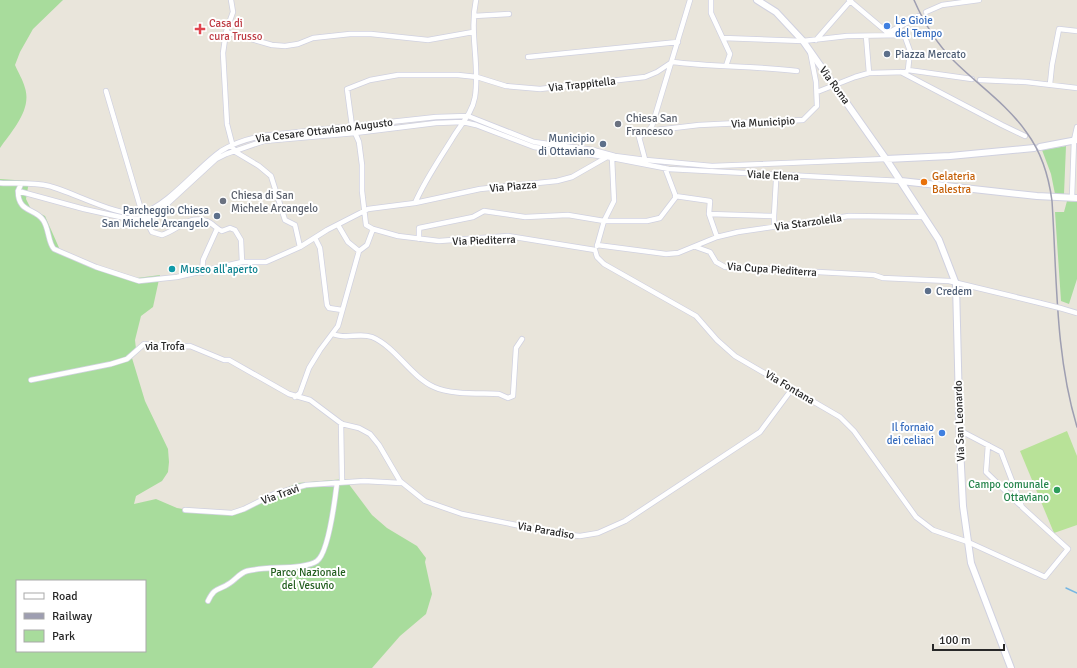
<svg xmlns="http://www.w3.org/2000/svg" width="1077" height="668" font-family="Signika,sans-serif">
<rect width="100%" height="100%" fill="#e9e5db"/>
<path fill="#a8dc9c" fill-rule="evenodd" d="M0 0H63L33 29 20 52 15 65C18 72 23 80 25 88 32 110 12 131 0 148Z
M1066 146 1064 194H1055L1051 174 1042 150Z
M0 179 29 181 26 199 31 209 45 216 60 250 101 268 116 271 137 278 160 275 153 307 141 316 135 340 136 349 132 358 145 401 168 449 169 462 168 472 162 481 136 496 134 504 156 499 177 508 200 512H237L267 496 298 483 345 479 372 515 387 528 417 546 426 558 425 562 432 594 426 614 400 636 372 668H0ZM17 581H145V651H17Z
M1067 201 1077 202V279L1069 304 1061 301 1055 212H1064Z"/>
<path fill="#b8e298" d="M1067 431 1077 456V525L1054 533 1020 451Z"/>
<g fill="none" stroke-linecap="round" stroke-linejoin="round">
<path stroke="#76b6e3" stroke-width="1.5" d="M1066 588 1077 593"/>
<defs>
<path id="minor" d="M231 0 233 12 226 32 223 53 227 124 234 151 259 166 271 176 285 220 295 225 300 247
M711 0V13L730 54 726 66
M849 0 888 33
M926 12 942 5 979 0
M474 16 509 14
M226 32 272 45 285 46 298 44 313 38 350 34H371L428 40 473 32
M888 33 919 16
M866 36 869 73
M723 38 803 41 847 36 901 35 905 37 910 51 908 70 906 72 869 73 855 77 817 92
M816 40 851 0
M528 57 678 42
M908 70 972 79
M901 72 1002 125 1025 136
M980 80 1026 82 1077 88
M1050 84 1052 65 1059 29 1077 31
M106 91 142 213 152 232 162 235C178 230 188 215 206 221 213 223 216 229 222 231L230 228 235 230 241 240 242 262
M648 131 699 125 803 120 817 106 816 82 810 51
M646 163 639 137 648 131 652 126 690 0
M0 183C16 184 33 182 49 186 73 192 119 218 142 213 168 206 198 167 221 151 234 143 247 139 262 136L436 117 468 116 534 142 593 150 615 156 646 160 712 166 886 159
M21 184 18 191 84 209 125 218 145 219 154 216 216 159 226 154 264 141 355 133 436 123 463 122 476 125 534 147 607 157 669 169 901 181
M18 191C18 213 35 208 43 220 49 228 48 243 54 249L96 267 139 281 177 277 242 262H266L300 247 327 230 368 209 415 203C425 180 439 160 452 139 460 125 472 114 475 97 480 64 469 33 476 0
M675 196 710 201 709 214
M1072 197 1074 140 1077 127
M415 203 480 189 557 181 572 177 607 157
M338 225 348 242 359 251
M774 227V216
M717 237 709 214 774 216 776 181
M315 238 320 248 327 305 329 308 342 310
M419 239V228L473 217 484 211 525 217 568 215 604 221H647L660 218 676 197 665 168
M597 245 666 254 678 253 717 237 738 232 849 216 924 217
M597 246 604 221 614 201 612 158
M696 247 710 252 716 262 725 267 874 275 883 278 949 281 1040 303
M595 250 508 236 439 241 398 236 373 229 366 225 362 191V165L359 142 352 126 347 89 370 80 398 75H458L477 77 506 86 540 89 645 77 657 72 672 62C714 67 756 66 797 71
M595 250 597 257 604 264 696 316 717 340 735 356 840 417 854 431 916 517 933 530 968 542 1045 577 1068 549 1022 507 1001 452 959 430
M202 273 203 260 217 229
M1060 308 1077 313
M333 334C347 340 358 332 372 337 396 347 410 376 434 387 451 395 480 393 499 394L508 398 513 396 516 348 522 339
M31 380 111 364 127 359 144 344 170 347 190 346 224 360H229L289 394 310 400 342 424 359 428 370 434 379 445 400 481 425 501 462 514 560 534 580 536 598 533 625 521 760 432 792 389
M295 397 300 393 309 368 320 350 338 326 359 251 367 245 373 229
M341 423 342 482
M988 445 986 472 1020 505
M185 510 232 513 244 509 274 494 306 485 364 481 401 483
M208 601C215 586 219 591 230 583 236 579 240 573 247 571 264 566 305 570 317 561 329 552 335 499 337 483"/>
<path id="secondary" d="M757 0 776 12 803 41 886 159 939 240 956 284 960 447 963 506 971 563 1011 668
M1040 147 1077 140
M886 159 950 156 1034 148
M901 181 1037 196 1077 198"/>
</defs>
<use href="#minor" stroke="#d0d1e0" stroke-width="6"/>
<use href="#secondary" stroke="#d0d1e0" stroke-width="8"/>
<use href="#minor" stroke="#fff" stroke-width="4.5"/>
<use href="#secondary" stroke="#fff" stroke-width="6"/>
<path stroke="#9e9eb1" stroke-width="1.5" d="M914 0C924 23 936 43 954 61 978 85 1007 104 1027 133 1041 152 1049 178 1052 201 1057 277 1055 354 1077 427"/>
<defs>
<path id="minor-bridge" d="M1040 303 1060 308"/>
</defs>
<use href="#minor-bridge" stroke="#d0d1e0" stroke-width="6" stroke-linecap="butt"/>
<use href="#minor-bridge" stroke="#fff" stroke-width="4.5"/>
</g>
<g fill="#3f7fe0" stroke="#fff" stroke-width="1.5">
<circle cx="887" cy="26" r="4"/>
<circle cx="942" cy="433" r="4"/>
</g>
<path fill="#e0444e" stroke="#fff" stroke-width="1.5" d="M198 23h4v4h4v4h-4v4h-4v-4h-4v-4h4z"/>
<g fill="#5c6f8a" stroke="#fff" stroke-width="1.5">
<circle cx="887" cy="54" r="4"/>
<circle cx="603" cy="144" r="4"/>
<circle cx="217" cy="216" r="4"/>
<circle cx="928" cy="291" r="4"/>
</g>
<g fill="#6b7280" stroke="#fff" stroke-width="1.5">
<circle cx="618" cy="124" r="4"/>
<circle cx="223" cy="201" r="4"/>
</g>
<circle fill="#e8710a" stroke="#fff" stroke-width="1.5" cx="924" cy="182" r="4"/>
<circle fill="#0f9aa8" stroke="#fff" stroke-width="1.5" cx="172" cy="269" r="4"/>
<circle fill="#2e9e5b" stroke="#fff" stroke-width="1.5" cx="1057" cy="490" r="4"/>
<g text-anchor="middle" stroke-width="4" stroke-linejoin="round" paint-order="stroke">
<g font-size="11" fill="#366cbe" stroke="#fff" text-anchor="start">
<text x="895" y="24">Le Gioie<tspan x="895" dy="13">del Tempo</tspan></text>
<text x="934" y="431" text-anchor="end">Il fornaio<tspan x="934" dy="13">dei celiaci</tspan></text>
</g>
<g font-size="11" fill="#be3a42" stroke="#fff" text-anchor="start">
<text x="209" y="27">Casa di<tspan x="209" dy="13">cura Trusso</tspan></text>
</g>
<g font-size="11" fill="#4e5e75" stroke="#fff" text-anchor="start">
<text x="895" y="58">Piazza Mercato</text>
<text x="595" y="142" text-anchor="end">Municipio<tspan x="595" dy="13">di Ottaviano</tspan></text>
<text x="209" y="214" text-anchor="end">Parcheggio Chiesa<tspan x="209" dy="13">San Michele Arcangelo</tspan></text>
<text x="936" y="295">Credem</text>
</g>
<g font-size="11" fill="#282828" stroke="#fff">
<text transform="translate(582 84) rotate(-6)" y="4">Via Trappitella</text>
<text transform="translate(835 85) rotate(54)" y="4">Via Roma</text>
<text transform="translate(763 122) rotate(-3)" y="4">Via Municipio</text>
<text transform="translate(324 130) rotate(-7)" y="4">Via Cesare Ottaviano Augusto</text>
<text transform="translate(773 175) rotate(3)" y="4">Viale Elena</text>
<text transform="translate(513 186) rotate(-5)" y="4">Via Piazza</text>
<text transform="translate(808 222) rotate(-8)" y="4">Via Starzolella</text>
<text transform="translate(484 240) rotate(-2)" y="4">Via Piediterra</text>
<text transform="translate(772 269) rotate(4)" y="4">Via Cupa Piediterra</text>
<text x="165" y="350">via Trofa</text>
<text transform="translate(790 387) rotate(31)" y="4">Via Fontana</text>
<text transform="translate(959 421) rotate(-92)" y="4">Via San Leonardo</text>
<text transform="translate(280 494) rotate(-20)" y="4">Via Travi</text>
<text transform="translate(546 530) rotate(10)" y="4">Via Paradiso</text>
</g>
<g font-size="11" fill="#5b616d" stroke="#fff" text-anchor="start">
<text x="626" y="122">Chiesa San<tspan x="626" dy="13">Francesco</tspan></text>
<text x="231" y="199">Chiesa di San<tspan x="231" dy="13">Michele Arcangelo</tspan></text>
</g>
<g font-size="11" fill="#c56008" stroke="#fff" text-anchor="start">
<text x="932" y="180">Gelateria<tspan x="932" dy="13">Balestra</tspan></text>
</g>
<g font-size="11" fill="#0d838f" stroke="#fff" text-anchor="start">
<text x="180" y="273">Museo all'aperto</text>
</g>
<g font-size="11" fill="#27864d" stroke="#fff" text-anchor="end">
<text x="1049" y="488">Campo comunale<tspan x="1049" dy="13">Ottaviano</tspan></text>
</g>
<g font-size="11" fill="#235e1f" stroke="#fff">
<text x="308" y="576">Parco Nazionale<tspan x="308" dy="13">del Vesuvio</tspan></text>
</g>
</g>
<rect x="16" y="580" width="130" height="72" fill="#ffffff" stroke="#a9a9a9"/>
<rect x="24" y="593" width="20" height="6" fill="#ffffff" stroke="#a9a9a9"/>
<text x="52" y="600" font-size="12" fill="#282828">Road</text>
<rect x="24" y="613" width="20" height="6" fill="#9e9eb1" stroke="#a9a9a9"/>
<text x="52" y="620" font-size="12" fill="#282828">Railway</text>
<rect x="24" y="630" width="20" height="12" fill="#a8dc9c" stroke="#a9a9a9"/>
<text x="52" y="640" font-size="12" fill="#282828">Park</text>
<path d="M933 644v6h71v-6" fill="none" stroke="#282828" stroke-width="2"/>
<text x="939" y="644" font-size="12" fill="#282828" stroke="#ffffff" stroke-width="3" paint-order="stroke">100 m</text>
</svg>
